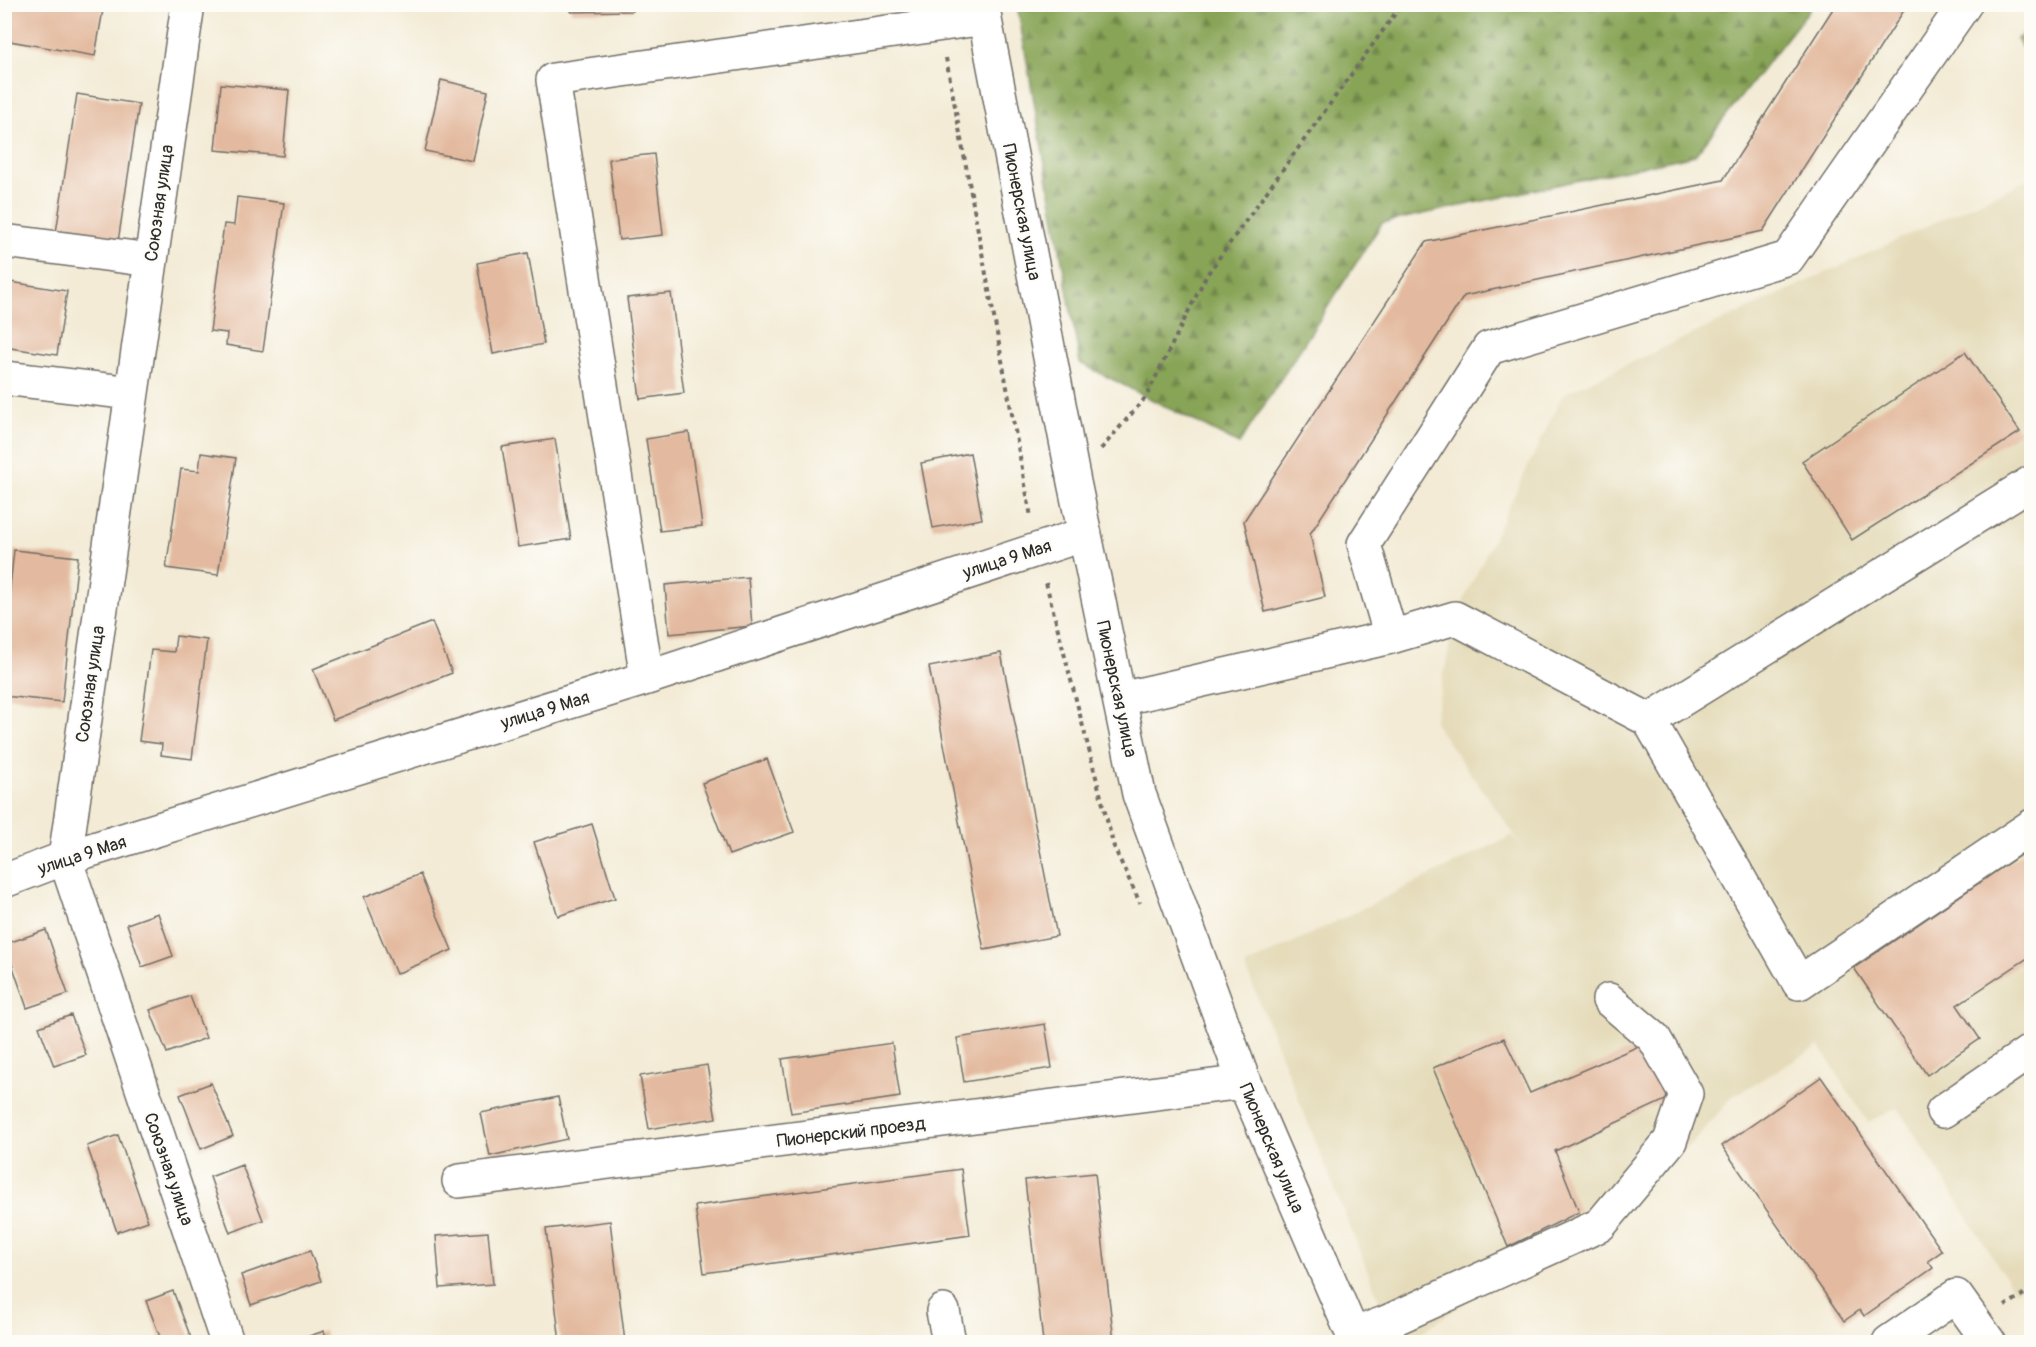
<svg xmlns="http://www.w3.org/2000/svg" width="2036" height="1347" font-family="Pangolin,sans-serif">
<defs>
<pattern id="grass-dots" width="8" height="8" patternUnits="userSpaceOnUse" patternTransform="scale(1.5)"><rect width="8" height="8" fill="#abbd61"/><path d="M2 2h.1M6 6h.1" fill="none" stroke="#8b9a50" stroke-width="1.8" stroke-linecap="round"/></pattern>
<pattern id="forest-firs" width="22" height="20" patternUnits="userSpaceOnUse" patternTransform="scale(1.5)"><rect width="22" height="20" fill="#88a457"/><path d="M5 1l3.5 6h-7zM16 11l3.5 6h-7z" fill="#6f8648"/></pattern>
</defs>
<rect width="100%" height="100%" fill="#fdfcf7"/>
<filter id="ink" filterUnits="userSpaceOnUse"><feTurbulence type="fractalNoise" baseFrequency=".0167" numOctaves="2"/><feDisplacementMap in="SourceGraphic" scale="12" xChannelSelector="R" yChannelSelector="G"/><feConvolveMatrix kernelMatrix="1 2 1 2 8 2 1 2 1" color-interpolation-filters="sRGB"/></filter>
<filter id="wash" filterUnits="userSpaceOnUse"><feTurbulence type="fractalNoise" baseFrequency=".008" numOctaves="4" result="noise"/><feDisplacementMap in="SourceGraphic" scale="24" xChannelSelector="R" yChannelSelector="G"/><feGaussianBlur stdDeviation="1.35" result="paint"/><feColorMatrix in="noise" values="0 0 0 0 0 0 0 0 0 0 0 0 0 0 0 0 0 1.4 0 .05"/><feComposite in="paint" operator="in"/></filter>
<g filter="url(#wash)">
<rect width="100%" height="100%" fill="#f3ebd6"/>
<path fill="#e5dbba" d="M2031 178V1279L2015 1292 1898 1108 1868 1122 1819 1046 1732 1097 1691 1145 1408 1342H1396L1245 966 1513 835 1525 852 1514 834 1434 723 1455 618 1563 394Z"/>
<path fill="url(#grass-dots)" stroke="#6b7446" stroke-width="1.5" d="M2031 28V62L2017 39Z"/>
<path fill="url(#forest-firs)" stroke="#5a6841" stroke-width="1.5" d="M1017 5V4L1813 5 1695 155 1382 223 1239 444 1080 363Z"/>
<g id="blocks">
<path fill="#e3ba9f" d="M4 4H104L95 56 4 40Z
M571 4H633V11L571 12Z
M1836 4H1908L1763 231 1464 296 1310 534 1325 597 1265 612 1244 521 1426 242 1723 180Z
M441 80 488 91 473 161 425 151Z
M221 84 289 90 283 156 215 150Z
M77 94 139 104 116 255 54 246Z
M654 154 663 235 619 240 609 159Z
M237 197 284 203 263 351 226 345 227 333 210 331 224 224 234 225Z
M528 253 544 344 493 354 477 263Z
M4 281 67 291 57 355 4 347Z
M671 293 684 393 640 399 627 298Z
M1965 352 2020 432 1852 540 1802 461Z
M689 432 702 526 660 531 646 439Z
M555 439 571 539 518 547 502 447Z
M201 453 236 458 218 575 166 568 181 469 199 471Z
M970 453 982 519 933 528 921 463Z
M14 550 78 557 62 702 4 696V644Z
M748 577 752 626 669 634 665 585Z
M432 622 452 673 333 720 313 669Z
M176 636 207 640 192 759 161 755 162 744 139 741 151 650 174 652Z
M1001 653 1057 936 984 950 929 667Z
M767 759 794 832 729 855 702 783Z
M592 824 615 898 558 916 534 842Z
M2032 847V955L1957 1005 1980 1039 1927 1075 1854 968Z
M420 874 452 950 396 974 364 897Z
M158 913 173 956 142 967 127 924Z
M46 930 68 994 27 1008 5 944Z
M190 996 206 1038 167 1053 150 1010Z
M71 1015 86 1055 54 1066 39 1027Z
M1045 1024 1052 1068 964 1082 957 1038Z
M1504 1038 1530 1093 1646 1043 1672 1097 1555 1151 1579 1212 1508 1247 1433 1068Z
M892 1043 900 1097 791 1113 782 1059Z
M707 1065 716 1118 649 1129 640 1076Z
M1821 1077 1942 1251 1928 1261 1933 1268 1864 1316 1860 1310 1844 1321 1722 1146Z
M211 1083 233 1136 201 1149 180 1095Z
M558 1097 567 1139 490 1156 481 1113Z
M118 1135 148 1221 117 1232 87 1146Z
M242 1165 263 1220 230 1233 210 1177Z
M961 1169 970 1235 704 1273 695 1206Z
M1095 1173 1114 1342H1043L1025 1180Z
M610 1221 625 1342H560L546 1229Z
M488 1232 493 1284 440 1288 436 1236Z
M310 1251 321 1281 251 1305 241 1275Z
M173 1291 191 1338 179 1342H162L146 1301Z
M324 1331 328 1342H292Z"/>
</g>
</g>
<g filter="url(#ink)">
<use href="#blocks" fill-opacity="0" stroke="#716e67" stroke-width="1.5"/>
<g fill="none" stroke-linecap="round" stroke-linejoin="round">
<defs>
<path id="minor" d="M188 4 65 858 227 1342
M982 4 1074 482 1139 794 1244 1082 1356 1342
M4 241 151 260
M4 378 132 393
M1391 637 1364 544 1489 348 1788 258 1965 4
M647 678 553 80 985 18
M1120 699 1391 637 1455 618 1649 720 1799 983 2032 826
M1649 720 2032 482
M4 881 65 858 647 678 1085 534
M1943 1111 2032 1050
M459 1181 1244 1082
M943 1311 949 1342
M1352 1335 1387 1322 1600 1225 1670 1141 1686 1094 1654 1038 1609 1000
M1889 1342 1956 1296 1989 1342"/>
</defs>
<use href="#minor" stroke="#716e67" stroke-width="36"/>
<path stroke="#716e67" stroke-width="4" stroke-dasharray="4.5 4.5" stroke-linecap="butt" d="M1017 7 1025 4
M946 58 1031 517
M1101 449 1146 397 1206 276 1402 4
M1046 583 1114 847 1140 903
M2005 1306 2032 1289"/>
<use href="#minor" stroke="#fff" stroke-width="33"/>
</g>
</g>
<g text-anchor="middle" stroke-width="4.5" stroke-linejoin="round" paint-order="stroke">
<g font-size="18" fill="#2b2b2b" stroke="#fdfcf7">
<text transform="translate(159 203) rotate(-82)" y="6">Союзная улица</text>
<text transform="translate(1022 212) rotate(79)" y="6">Пионерская улица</text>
<text transform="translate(1007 559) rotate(-18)" y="6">улица 9 Мая</text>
<text transform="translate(90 684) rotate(-82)" y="6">Союзная улица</text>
<text transform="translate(1117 689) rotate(78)" y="6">Пионерская улица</text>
<text transform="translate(545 710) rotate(-17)" y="6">улица 9 Мая</text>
<text transform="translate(82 855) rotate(-18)" y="6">улица 9 Мая</text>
<text transform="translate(851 1132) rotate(-7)" y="6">Пионерский проезд</text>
<text transform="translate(1272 1148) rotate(67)" y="6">Пионерская улица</text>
<text transform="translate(169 1169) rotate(71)" y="6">Союзная улица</text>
</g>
</g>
<rect width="2036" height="1347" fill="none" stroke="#fdfcf7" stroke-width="24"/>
</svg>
